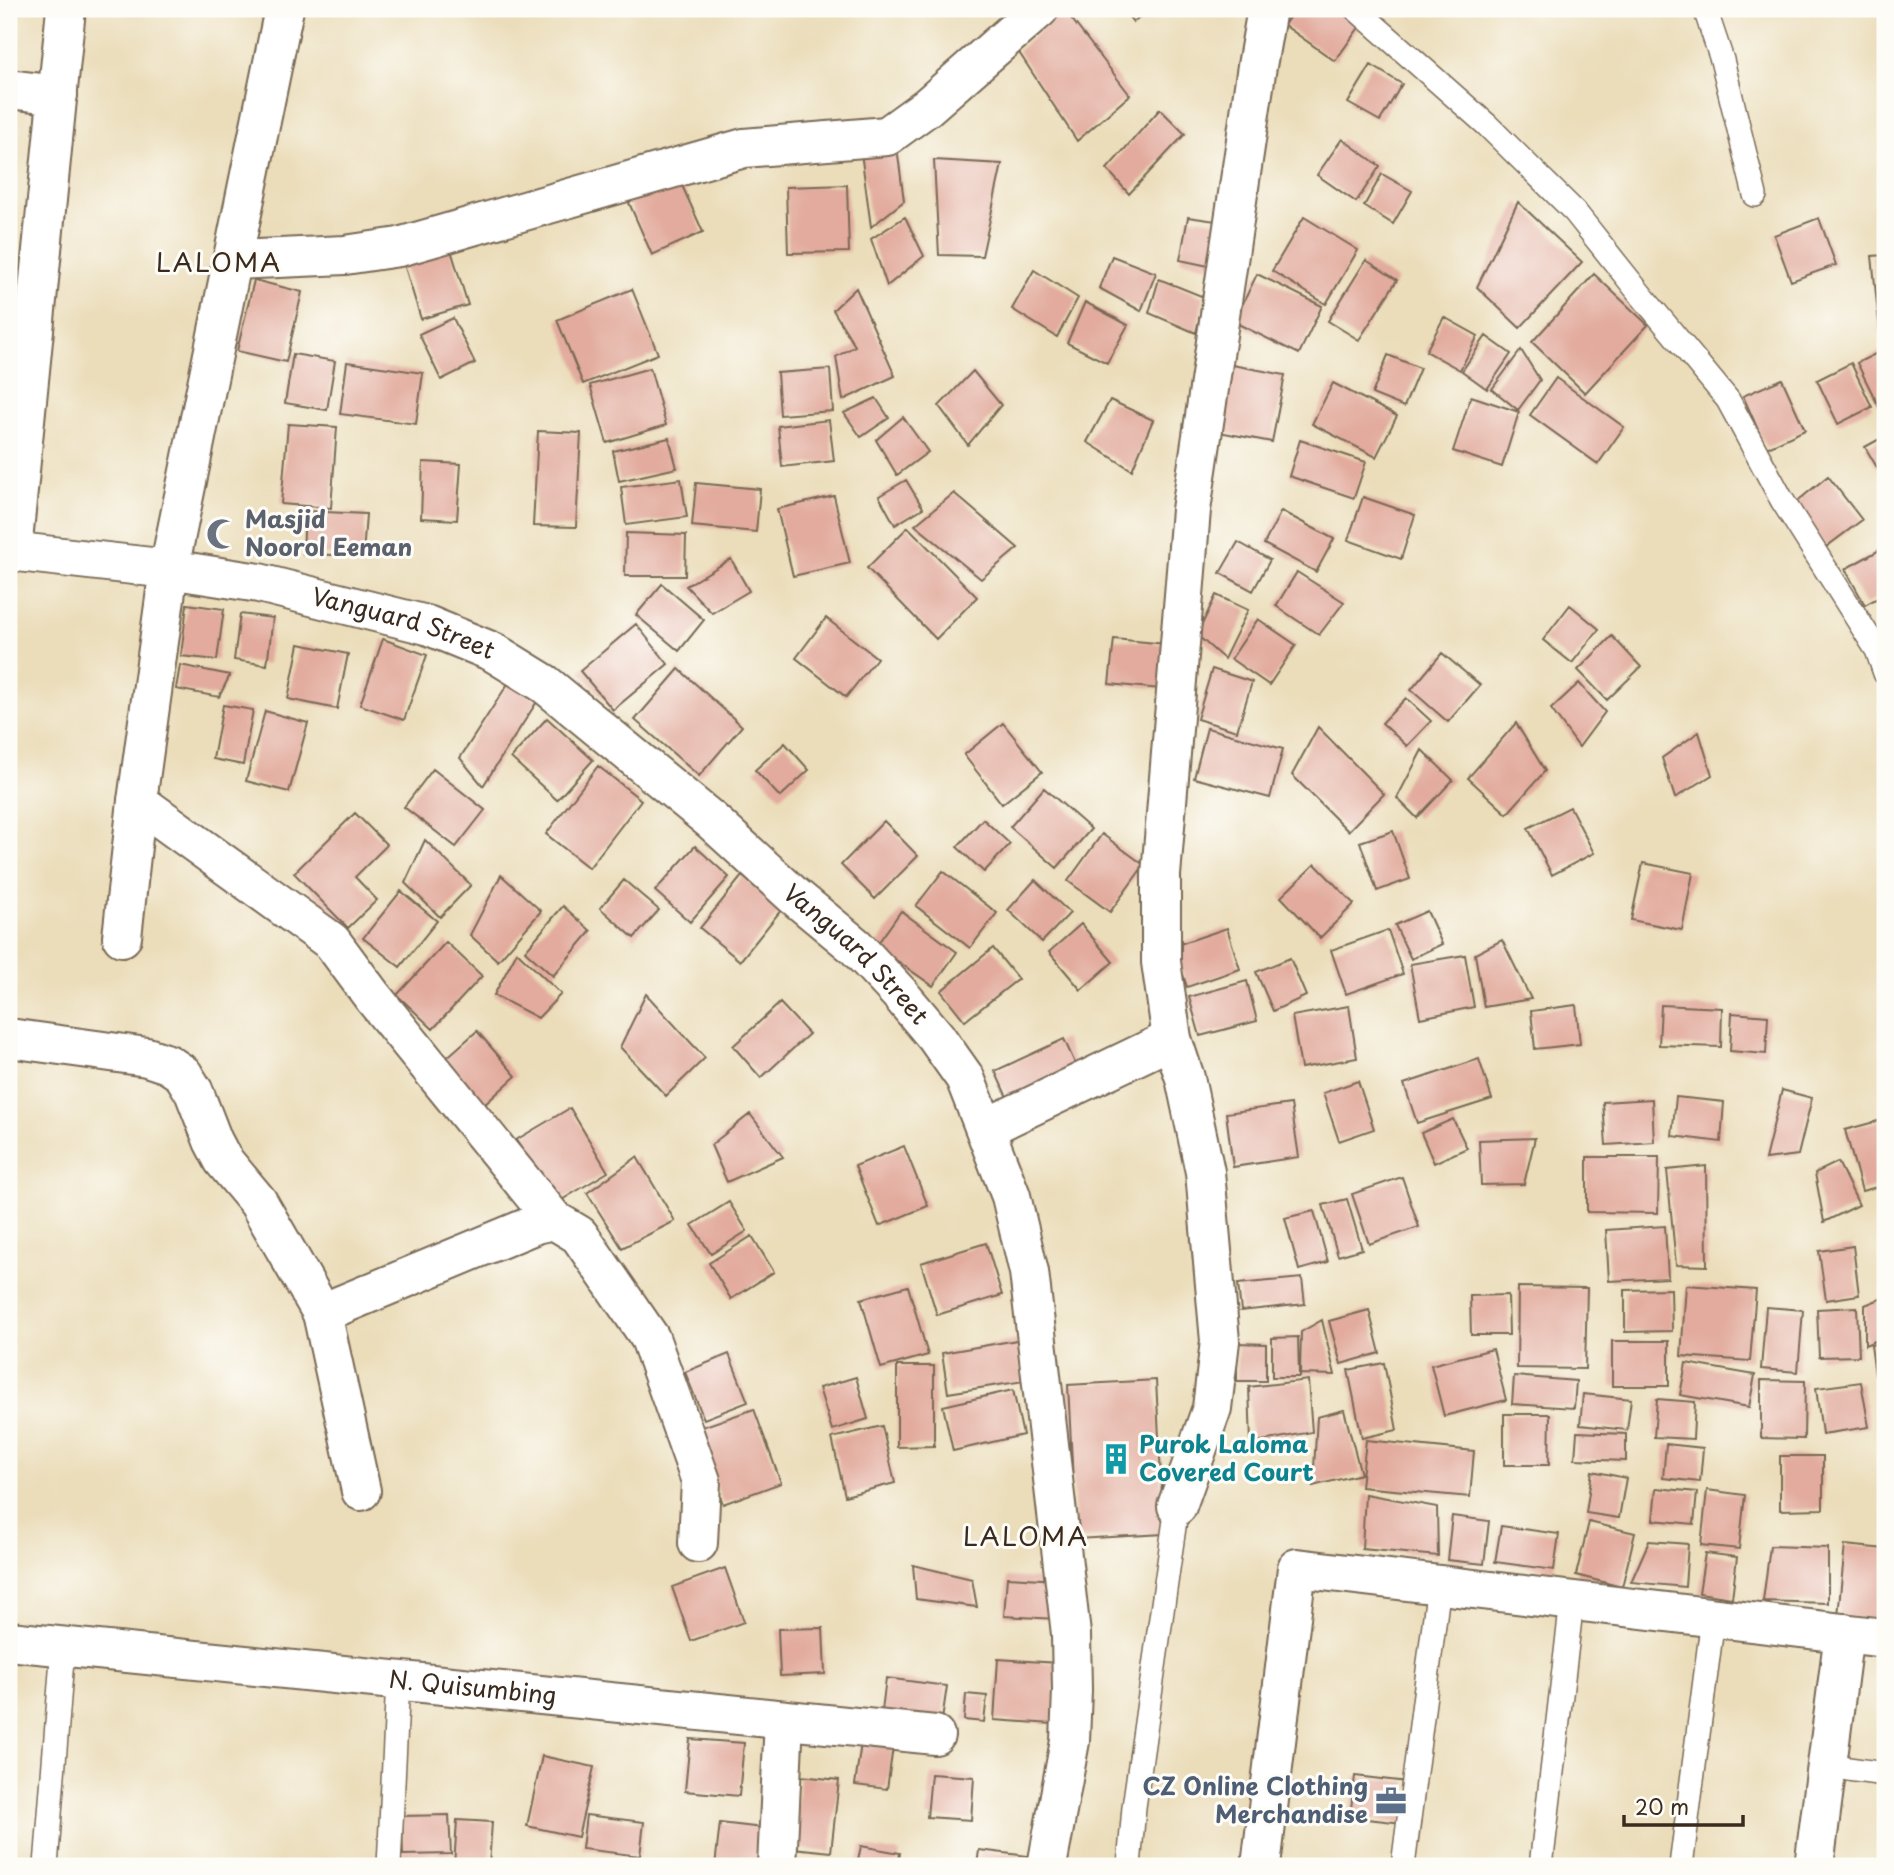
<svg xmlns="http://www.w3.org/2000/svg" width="1894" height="1875" font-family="'Playpen Sans',sans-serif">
<rect width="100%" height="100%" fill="#fdfcf7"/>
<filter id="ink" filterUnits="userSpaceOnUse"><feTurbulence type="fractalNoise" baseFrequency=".0143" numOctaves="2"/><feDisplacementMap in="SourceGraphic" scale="14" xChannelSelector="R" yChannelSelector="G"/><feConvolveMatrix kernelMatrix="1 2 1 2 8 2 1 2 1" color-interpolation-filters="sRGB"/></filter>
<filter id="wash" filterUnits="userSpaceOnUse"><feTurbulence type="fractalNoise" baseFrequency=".00686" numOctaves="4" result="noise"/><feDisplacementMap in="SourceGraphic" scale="28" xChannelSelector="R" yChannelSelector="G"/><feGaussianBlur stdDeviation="1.57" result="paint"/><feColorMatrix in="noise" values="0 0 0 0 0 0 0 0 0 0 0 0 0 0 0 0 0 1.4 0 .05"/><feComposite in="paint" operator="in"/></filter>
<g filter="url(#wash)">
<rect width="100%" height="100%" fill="#ebddba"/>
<g id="blocks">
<path fill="#e2ab9d" d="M1064 9 1130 95 1077 141 1018 51Z
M1123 9H1150L1133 22Z
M1295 9H1336L1360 26 1335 61 1284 25Z
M1371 65 1402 84 1380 121 1348 103Z
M1160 109 1185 134 1129 194 1107 169Z
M1342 139 1380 166 1356 202 1317 175Z
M860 145 897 147 904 201 871 227Z
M934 160 1002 164 982 256 939 255Z
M676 172 703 232 652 255 626 196Z
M1382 174 1412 191 1393 224 1364 206Z
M847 185 849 252 788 253 786 187Z
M1518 202 1582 262 1520 328 1477 287Z
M905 217 924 256 887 286 871 239Z
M1188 217 1223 222 1218 268 1180 260Z
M1304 217 1358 250 1326 304 1272 271Z
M1819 218 1836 265 1791 281 1774 235Z
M451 250 468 305 421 319 404 264Z
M1885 255V333H1880L1872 256Z
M1112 256 1156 273 1141 311 1099 288Z
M1366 260 1397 280 1359 340 1328 321Z
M1034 270 1078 298 1057 337 1012 309Z
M1257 274 1322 306 1299 354 1234 322Z
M1594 274 1648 325 1585 393 1532 342Z
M1159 279 1204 297 1196 333 1149 313Z
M254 280 302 292 286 362 237 351Z
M856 288 895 376 843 400 836 357 855 346 833 310Z
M632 289 658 354 583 384 557 320Z
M1085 302 1128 325 1107 363 1067 343Z
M1444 317 1478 336 1460 370 1426 351Z
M453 318 475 363 441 380 419 334Z
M1486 336 1511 354 1487 389 1462 371Z
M1885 349V419L1857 363Z
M1521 350 1540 380 1518 410 1492 389Z
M293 354 335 361 327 410 285 403Z
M1388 355 1420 368 1404 407 1372 394Z
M347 362 423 373 416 424 340 414Z
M1851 363 1872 407 1838 424 1817 380Z
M1232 365 1285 375 1272 442 1219 432Z
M650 368 666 425 607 443 590 385Z
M830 369 833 411 780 415 777 373Z
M973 371 1001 405 968 445 939 406Z
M1556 378 1624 427 1598 464 1530 415Z
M1782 379 1805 430 1766 448 1743 396Z
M1333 383 1397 416 1376 457 1312 424Z
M1471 396 1519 412 1502 467 1453 451Z
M876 398 889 418 861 437 844 413Z
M1110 400 1153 420 1132 470 1087 442Z
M903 417 928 452 897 475 876 440Z
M829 420 834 461 782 467 778 426Z
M288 424 337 427 331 508 281 504Z
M538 431 581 433 576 527 533 526Z
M1885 436V481L1865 447Z
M669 438 677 468 619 481 613 451Z
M1300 440 1366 462 1354 498 1289 476Z
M423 462 461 464 457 520 421 518Z
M1828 476 1862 520 1826 547 1794 504Z
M681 479 687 517 626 525 621 487Z
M906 480 923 508 895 525 879 496Z
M696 483 760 489 756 532 692 526Z
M954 493 1018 548 981 579 915 525Z
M834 496 850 563 793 576 777 509Z
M1363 497 1415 515 1401 559 1348 540Z
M305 511 366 514 363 556 303 554Z
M1281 511 1334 539 1316 572 1264 544Z
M908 527 977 597 936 639 867 568Z
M626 533 686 535 685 576H625Z
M1238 542 1270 560 1253 591 1220 573Z
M1885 547V594L1865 605 1845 569Z
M731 559 749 591 712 613 686 586Z
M1297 572 1344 602 1319 635 1276 606Z
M662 584 704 620 679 651 636 615Z
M1216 595 1248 610 1224 659 1197 635Z
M187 604 224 609 217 660 181 656Z
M1570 605 1599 629 1572 663 1543 640Z
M240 614 273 618 267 665 234 660Z
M826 618 877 658 846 697 796 658Z
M1258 619 1296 645 1269 685 1231 659Z
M636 624 668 664 613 710 580 671Z
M1612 636 1641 667 1607 700 1578 670Z
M383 639 427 655 404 720 360 705Z
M1114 639 1166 644 1161 689 1109 684Z
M299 644 348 654 337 709 288 699Z
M1442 653 1480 685 1448 722 1411 690Z
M180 665 230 675 219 697 176 689Z
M679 669 742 726 699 776 635 720Z
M1212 669 1252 682 1237 731 1197 719Z
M509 682 538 700 483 786 460 758Z
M1579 683 1605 712 1579 747 1551 709Z
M1406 698 1431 721 1407 746 1382 723Z
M223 705 253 710 243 765 213 759Z
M265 711 308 723 289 792 246 781Z
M547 718 593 760 557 800 511 758Z
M1003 723 1042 772 1002 804 964 755Z
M1516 723 1545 771 1507 814 1468 778Z
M1318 727 1384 794 1348 831 1292 775Z
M1207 728 1283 749 1270 798 1194 778Z
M1699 732 1712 775 1675 798 1662 758Z
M785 743 809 770 780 797 755 770Z
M1422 750 1453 780 1417 818 1397 798Z
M598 766 641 800 589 868 546 834Z
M433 769 485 810 456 847 404 807Z
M1044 788 1091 829 1057 868 1010 827Z
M1570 807 1594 853 1552 875 1528 828Z
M355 813 387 845 355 877 377 900 348 928 294 873Z
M983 819 1010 844 984 872 957 847Z
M884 821 918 856 875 899 841 865Z
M1393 831 1410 879 1377 891 1360 842Z
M1102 834 1144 865 1110 912 1068 881Z
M425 840 471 885 440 917 405 883Z
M695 846 729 877 690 922 655 891Z
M1643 863 1693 873 1682 930 1631 920Z
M1315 864 1354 904 1320 938 1281 897Z
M943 871 997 913 970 948 916 906Z
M501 875 541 911 498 961 470 935Z
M742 876 782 909 740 961 700 928Z
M624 880 659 910 634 938 600 908Z
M1035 880 1070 913 1042 942 1008 910Z
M401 891 437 921 400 967 363 938Z
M563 906 591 931 553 976 525 951Z
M901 911 957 952 933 986 876 946Z
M1427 911 1442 944 1411 959 1395 925Z
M1081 924 1113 962 1081 990 1049 952Z
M1227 928 1240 969 1187 987 1174 946Z
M1388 930 1403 974 1346 994 1331 950Z
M1502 940 1531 999 1484 1007 1475 954Z
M446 942 482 976 433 1029 397 995Z
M993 948 1018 979 965 1021 941 991Z
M517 952 561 994 538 1018 494 995Z
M1465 955 1474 1007 1420 1018 1410 964Z
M1290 958 1306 996 1273 1011 1256 972Z
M1247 981 1257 1021 1200 1036 1189 997Z
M646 994 705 1058 666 1096 620 1047Z
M780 1003 809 1034 761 1078 733 1046Z
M1576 1005 1580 1044 1535 1049 1531 1011Z
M1661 1005 1722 1008 1721 1047 1659 1045Z
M1349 1006 1357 1058 1301 1068 1292 1016Z
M1732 1013 1768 1016 1766 1054 1730 1051Z
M477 1031 516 1076 483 1106 444 1060Z
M1064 1039 1079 1072 1010 1104 995 1071Z
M1479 1059 1492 1099 1417 1123 1404 1084Z
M1358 1081 1374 1129 1339 1141 1323 1093Z
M1782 1090 1812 1098 1798 1155 1765 1159Z
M1676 1097 1724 1102 1721 1142 1672 1136Z
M1652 1099 1654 1142 1606 1145 1603 1102Z
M1291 1104 1299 1157 1233 1167 1226 1113Z
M570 1108 608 1172 555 1204 516 1140Z
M750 1114 783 1157 727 1182 711 1145Z
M1453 1119 1467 1148 1434 1163 1421 1133Z
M1885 1119V1185L1862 1191 1845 1130Z
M1535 1138 1524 1184 1481 1185 1479 1140Z
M904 1146 928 1206 879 1226 855 1166Z
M637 1157 675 1221 622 1248 587 1193Z
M1587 1157H1659L1658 1213 1587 1212Z
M1838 1162 1859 1205 1824 1222 1815 1173Z
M1706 1166 1707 1266 1676 1265 1667 1170Z
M1402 1177 1419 1227 1369 1244 1352 1194Z
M1347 1199 1362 1249 1338 1256 1323 1205Z
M729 1202 747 1231 711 1254 692 1225Z
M1314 1211 1328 1262 1299 1270 1285 1218Z
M1665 1226 1668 1278 1609 1281 1606 1230Z
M752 1236 774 1272 731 1299 709 1263Z
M986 1243 1002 1295 937 1315 921 1263Z
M1853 1246 1859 1295 1826 1300 1819 1251Z
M1302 1278 1305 1304 1241 1311 1238 1284Z
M1686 1285 1756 1290 1750 1361 1681 1356Z
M908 1286 928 1355 881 1368 861 1299Z
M1518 1287 1587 1288 1585 1369 1517 1368Z
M1671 1289 1672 1331 1625 1332V1290Z
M1508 1295 1509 1335H1471L1470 1296Z
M1885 1297V1337L1865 1345V1305Z
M1766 1307 1803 1310 1798 1372 1761 1369Z
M1857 1307 1859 1356 1819 1357 1817 1309Z
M1369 1310 1380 1353 1341 1364 1329 1321Z
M1322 1320 1335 1375 1300 1374 1301 1332Z
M1298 1337 1299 1377H1272V1338Z
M1017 1340 1024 1381 948 1393 942 1353Z
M1612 1341H1669V1386H1612Z
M1885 1342V1374L1875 1375 1871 1345Z
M1237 1343 1266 1344V1381H1237Z
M1493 1349 1506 1400 1444 1416 1431 1365Z
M729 1354 748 1402 704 1419 685 1372Z
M1384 1363 1397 1430 1362 1438 1348 1370Z
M1686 1363 1755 1375 1749 1407 1680 1395Z
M897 1366H934V1446L897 1447Z
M1514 1376 1576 1381 1574 1408 1512 1404Z
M856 1377 868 1419 832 1430 819 1388Z
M1156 1380 1164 1534 1076 1539 1068 1385Z
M1308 1380 1312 1432 1251 1443 1249 1387Z
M1761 1380 1805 1381 1804 1439 1761 1438Z
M1861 1382 1869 1427 1822 1434 1816 1388Z
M1013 1390 1023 1435 953 1451 943 1406Z
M1583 1394 1631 1399 1627 1430 1580 1425Z
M1657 1399 1695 1402 1693 1439 1654 1437Z
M754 1409 781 1483 723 1504 696 1429Z
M1344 1410 1361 1474 1313 1486 1317 1417Z
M1504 1414H1550L1549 1465H1504Z
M882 1426 895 1483 845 1496 832 1438Z
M1577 1432 1626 1434V1461L1575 1459Z
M1366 1440 1474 1451 1470 1497 1361 1487Z
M1666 1444 1703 1448 1700 1482 1663 1478Z
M1780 1456H1823V1509L1780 1510Z
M1592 1471 1626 1478 1619 1518 1586 1513Z
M1656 1488 1697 1492 1694 1524 1653 1520Z
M1707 1490 1745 1495 1739 1549 1701 1545Z
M1365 1494 1437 1507 1438 1556 1362 1549Z
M1452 1516 1489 1521 1484 1564 1447 1560Z
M1589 1522 1635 1533 1622 1587 1576 1575Z
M1501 1526 1559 1534 1554 1570 1495 1562Z
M1649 1541 1688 1544 1685 1587 1631 1582Z
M1845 1545 1885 1549V1621L1838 1616Z
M1770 1546 1828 1548V1603L1763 1601Z
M1705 1553 1737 1557 1732 1598 1699 1593Z
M913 1565 972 1579 977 1607 916 1599Z
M725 1568 744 1622 691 1641 672 1587Z
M1007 1577 1058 1580 1056 1619 1004 1616Z
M823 1628 825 1674 780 1676 778 1629Z
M998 1659 1058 1663 1053 1724 994 1720Z
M886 1678 947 1686 941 1727 881 1719Z
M966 1694 987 1696 984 1722 964 1720Z
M862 1736 894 1740 887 1789 855 1785Z
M690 1739 744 1743 739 1796 685 1791Z
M542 1756 594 1767 578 1837 527 1826Z
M931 1774 974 1777 971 1820 927 1817Z
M800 1776 839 1780 831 1852 793 1848Z
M1355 1776 1407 1782 1402 1823 1350 1817Z
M449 1815 451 1854 403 1855 402 1816Z
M586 1815 644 1822 640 1856 582 1849Z
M457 1820 492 1822 489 1866H454Z
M720 1823 771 1829 767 1866H715Z
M861 1846 900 1853 898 1866H857Z
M979 1850 1028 1856 1025 1866H977Z"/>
</g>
</g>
<g filter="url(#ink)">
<use href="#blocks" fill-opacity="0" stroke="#796955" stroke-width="2"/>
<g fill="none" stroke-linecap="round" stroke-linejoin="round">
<defs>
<path id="lane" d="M1356 9 1487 125 1575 212 1637 290 1728 400 1782 500 1877 650 1885 673
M1705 9 1722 60 1755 195
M1826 1766 1885 1774
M46 1866 63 1646
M389 1866 398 1680
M1129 1866 1134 1807 1177 1506
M1403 1866 1439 1585
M1541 1866 1572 1601
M1681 1866 1713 1618"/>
<g id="street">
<path d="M9 89 58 95"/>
<path d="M233 260 345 255 399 247 744 148 887 136 927 107 1039 9"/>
<path d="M12 551 66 9"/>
<path d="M137 801 332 942 372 996 554 1220 579 1235 650 1338 701 1481 698 1543"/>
<path d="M122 937 137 801 169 569 284 9"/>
<path d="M9 1038 147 1057 168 1064 183 1074 194 1092 213 1141 223 1160 258 1202 322 1313"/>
<path d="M986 1128 1172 1039"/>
<path d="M361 1491 322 1313 536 1224 554 1220"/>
<path d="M1177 1506 1212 1408 1220 1341 1205 1172 1185 1078 1172 1039 1161 962V875L1191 510 1257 66 1267 9"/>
<path id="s1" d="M9 1641 935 1735"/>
<path d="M777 1866 784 1720"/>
<path d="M1261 1866 1297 1568 1885 1638"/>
<path d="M1814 1866 1844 1633"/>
</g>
<g id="secondary">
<path id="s2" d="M9 551 169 569 259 583 427 625 493 652 545 684 712 821 792 894 856 947 899 993 936 1037 965 1078 1011 1196 1029 1272 1071 1634 1072 1690 1070 1741 1047 1866"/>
</g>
</defs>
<use href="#lane" stroke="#796955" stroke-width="26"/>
<use href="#street" stroke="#796955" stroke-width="42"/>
<use href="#secondary" stroke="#796955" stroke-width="42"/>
<use href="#lane" stroke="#fff" stroke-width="23"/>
<use href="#street" stroke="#fff" stroke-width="38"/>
<use href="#secondary" stroke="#fff" stroke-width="38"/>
</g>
</g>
<defs>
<symbol id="mosque-bare" viewBox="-9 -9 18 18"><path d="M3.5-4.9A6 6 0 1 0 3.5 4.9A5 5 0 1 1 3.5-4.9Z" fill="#6b7280" stroke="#fdfcf7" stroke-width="2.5" paint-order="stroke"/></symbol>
<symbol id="building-bare" viewBox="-9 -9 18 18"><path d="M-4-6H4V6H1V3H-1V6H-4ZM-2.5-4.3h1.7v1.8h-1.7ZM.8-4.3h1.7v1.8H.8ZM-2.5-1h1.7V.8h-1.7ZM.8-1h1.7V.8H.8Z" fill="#0f9aa8" stroke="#fdfcf7" stroke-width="2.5" paint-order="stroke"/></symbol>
<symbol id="office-bare" viewBox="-9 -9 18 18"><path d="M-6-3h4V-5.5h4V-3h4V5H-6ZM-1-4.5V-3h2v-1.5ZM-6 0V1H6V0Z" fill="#5c6f8a" stroke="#fdfcf7" stroke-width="2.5" paint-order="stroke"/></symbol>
</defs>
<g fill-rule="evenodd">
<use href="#mosque-bare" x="200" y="512" width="44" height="44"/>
<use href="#building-bare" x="1094" y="1437" width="44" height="44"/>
<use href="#office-bare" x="1369" y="1779" width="44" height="44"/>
</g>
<g text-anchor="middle" stroke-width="6" stroke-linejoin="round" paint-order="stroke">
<g font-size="24" font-weight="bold" fill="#5b616d" stroke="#fdfcf7" text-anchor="start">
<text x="245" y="528">Masjid<tspan x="245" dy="28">Noorol Eeman</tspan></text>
</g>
<g font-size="24" fill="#3b2a1e" stroke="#fdfcf7">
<text dy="8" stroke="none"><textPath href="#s2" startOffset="402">Vanguard Street</textPath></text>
<text dy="8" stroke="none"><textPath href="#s2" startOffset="970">Vanguard Street</textPath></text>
<text dy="8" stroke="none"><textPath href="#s1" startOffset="466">N. Quisumbing</textPath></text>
</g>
<g font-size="24" font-weight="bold" fill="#0d838f" stroke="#fdfcf7" text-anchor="start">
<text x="1139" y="1453">Purok Laloma<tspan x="1139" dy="28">Covered Court</tspan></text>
</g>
<g font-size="24" font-weight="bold" fill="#4e5e75" stroke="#fdfcf7" text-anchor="end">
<text x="1368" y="1795">CZ Online Clothing<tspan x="1368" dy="28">Merchandise</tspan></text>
</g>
<g font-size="26" letter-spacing="2" fill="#3b2a1e" stroke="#fdfcf7">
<text x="219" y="272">LALOMA</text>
<text x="1026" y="1546">LALOMA</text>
</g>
</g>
<rect width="1894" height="1875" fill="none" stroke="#fdfcf7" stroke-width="35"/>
<path d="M1624 1815v10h119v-10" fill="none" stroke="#3b2a1e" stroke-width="3.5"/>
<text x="1635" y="1815" font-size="21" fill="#3b2a1e" stroke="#fdfcf7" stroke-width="5" paint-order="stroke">20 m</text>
</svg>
